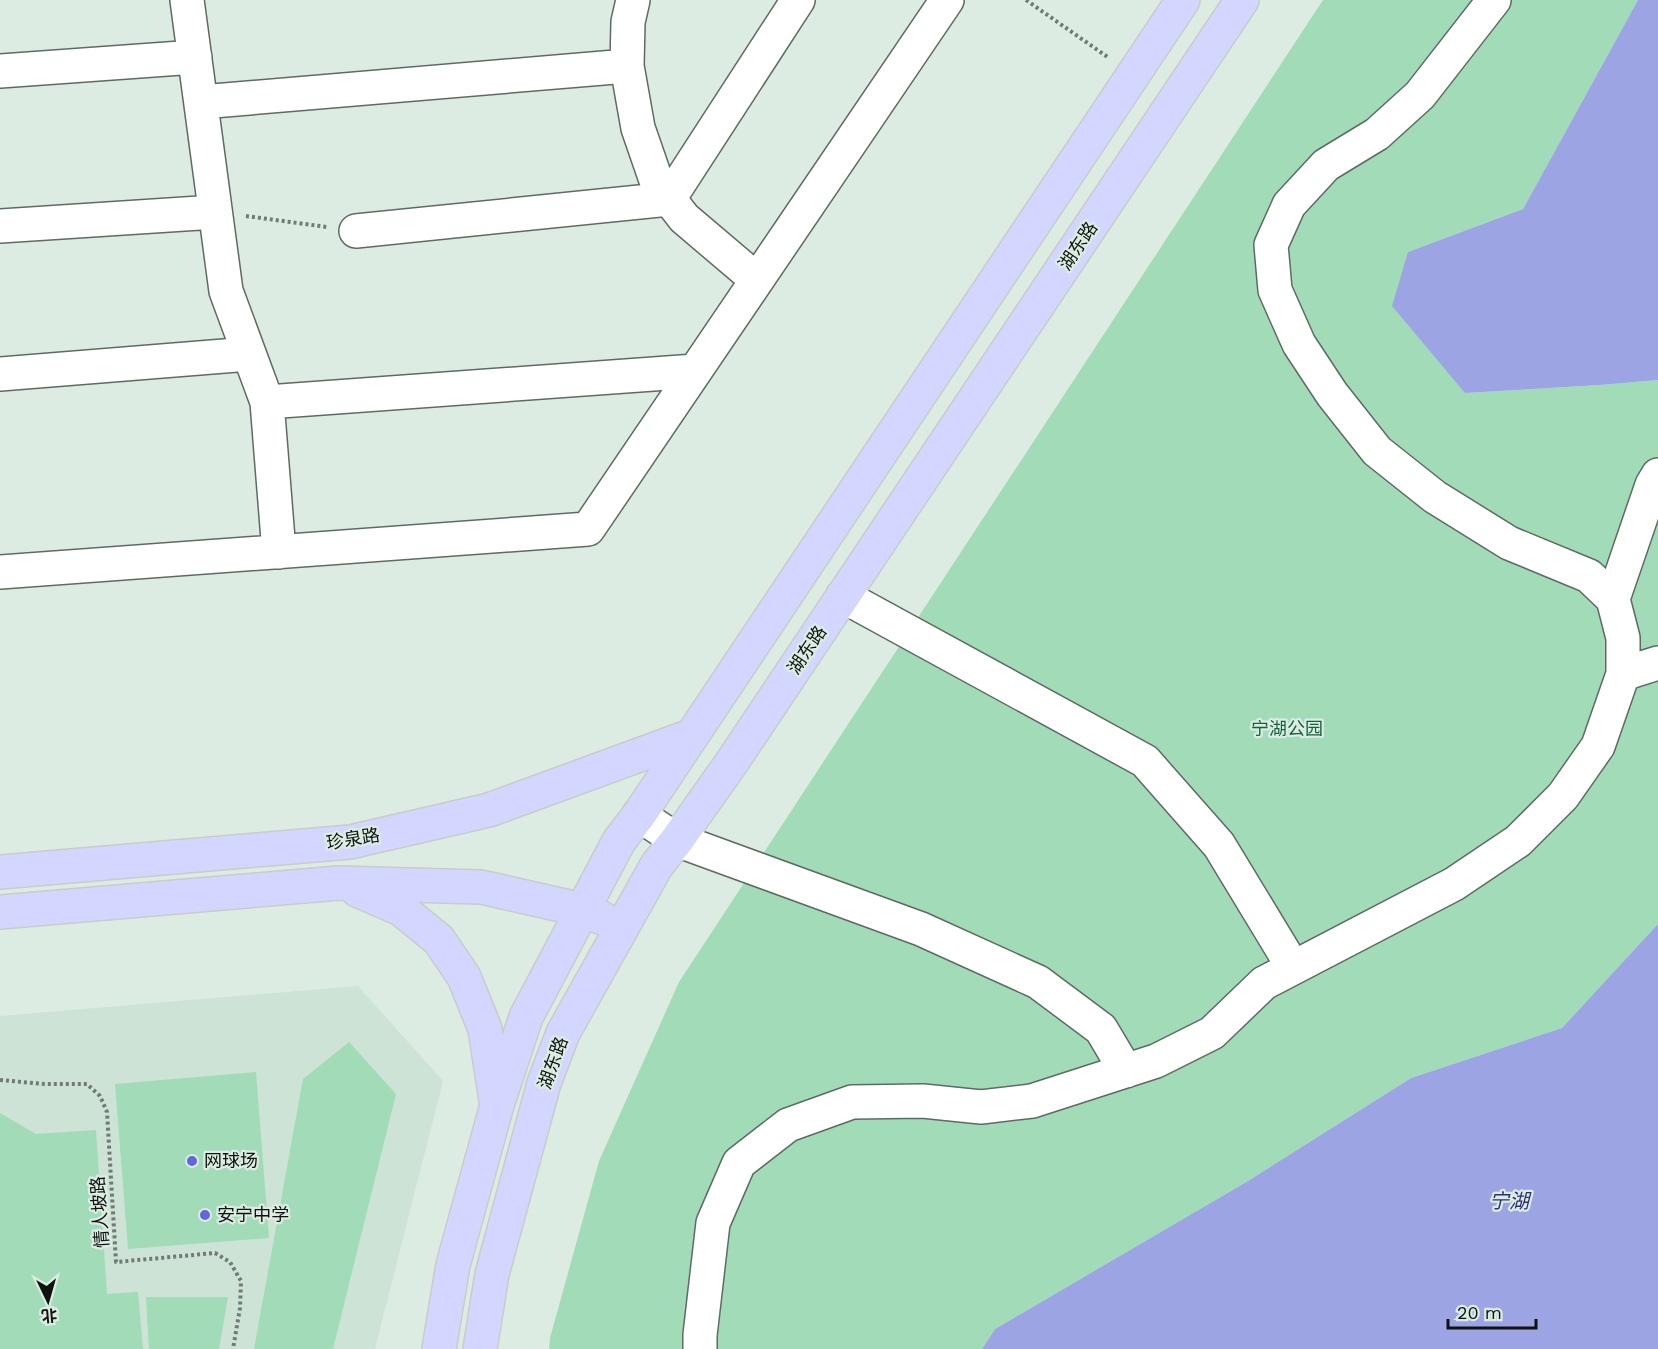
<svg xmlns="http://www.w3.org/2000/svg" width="1658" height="1349" font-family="'Work Sans','Noto Sans SC',sans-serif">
<rect width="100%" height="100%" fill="#ddece2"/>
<path fill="#cde3d5" d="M358 986 443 1081 375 1349H0V1016Z"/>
<path fill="#a1dbb8" d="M1323 0H1638L1523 209 1408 252 1465 393 1600 385 1658 380V924L1562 1028 1411 1078 1248 1181 995 1329 982 1349H549L550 1338 599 1161 679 982Z
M349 1042 396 1094 333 1349H254L303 1079Z
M256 1072 269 1238 128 1249 115 1084Z
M0 1113 36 1134 96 1130 107 1294 138 1292 143 1349H0Z
M146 1297H228L219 1349H149Z"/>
<path fill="#9da4e3" d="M1638 0H1658V380L1600 385 1465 393 1392 306 1408 252 1523 209Z
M1658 924V1349H982L995 1329 1248 1181 1411 1078 1562 1028Z"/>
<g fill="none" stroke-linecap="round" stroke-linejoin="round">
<defs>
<path id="minor" d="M187 0 226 291 267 402 279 552
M633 0 628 22 627 66 638 128 657 183 684 218 757 280
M0 71 195 57
M201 102 627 66
M0 226 215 212
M356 231 669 199 798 0
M0 374 249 354
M267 402 695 371
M0 572 588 529 947 0
M843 596 1145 761 1219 845 1293 967
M1613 599 1652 485 1658 475
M1623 674 1658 663
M639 815 677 840 921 929 1038 982 1101 1029 1126 1071
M700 1349V1335L713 1223 739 1163 788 1125 852 1102 923 1101 981 1107 1032 1101 1156 1061 1212 1033 1264 983 1454 884 1518 841 1563 796 1598 746 1623 674V638L1613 599 1589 576 1509 543 1435 497 1377 451 1332 394 1299 344 1275 290 1271 245 1289 205 1326 165 1377 134 1420 95 1494 0"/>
<path id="major" d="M0 872 350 842 489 810 691 736
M357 890 401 909 439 940 464 977 485 1029 496 1100
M0 912 339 883 481 887 583 910 602 918
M439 1349 453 1265 497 1105 526 1017 619 841 639 815 1183 0
M480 1349 492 1274 544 1083 563 1033 657 865 677 840 732 762 1242 0"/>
</defs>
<use href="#minor" stroke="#5e6b62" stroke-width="36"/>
<use href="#major" stroke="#cacbca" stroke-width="36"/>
<path stroke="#717b75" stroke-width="4" stroke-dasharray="3 3" stroke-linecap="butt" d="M1026 0 1109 58
M246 216 327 227
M0 1080 44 1084H87L100 1096 107 1112 116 1262 215 1253 230 1262 241 1281 240 1308 233 1349"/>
<use href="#minor" stroke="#fff" stroke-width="33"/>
<use href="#major" stroke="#d3d7ff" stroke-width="33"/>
</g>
<g fill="#6565de" stroke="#ddece2" stroke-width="2">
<circle cx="192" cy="1161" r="6"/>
<circle cx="205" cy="1215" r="6"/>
</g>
<g text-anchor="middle" stroke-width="4.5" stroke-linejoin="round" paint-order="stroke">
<g font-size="18" fill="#0e1310" stroke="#ddece2">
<text transform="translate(1078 246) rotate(-56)" y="6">湖东路</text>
<text transform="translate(807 650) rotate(-56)" y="6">湖东路</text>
<text transform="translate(353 839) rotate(-9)" y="6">珍泉路</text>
<text transform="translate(553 1063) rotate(-70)" y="6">湖东路</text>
<text transform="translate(100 1212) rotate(-94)" y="6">情人坡路</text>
</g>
<g font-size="18" fill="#11633e" stroke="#ddece2">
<text x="1287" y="735">宁湖公园</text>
</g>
<g font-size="18" fill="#0e1310" stroke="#ddece2" text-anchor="start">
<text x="204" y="1167">网球场</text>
<text x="217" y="1221">安宁中学</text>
</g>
<g font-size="20" font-style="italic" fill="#2f2d77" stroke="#ddece2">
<text x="1509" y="1208">宁湖</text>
</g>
</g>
<g transform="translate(48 1301) rotate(175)" stroke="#ddece2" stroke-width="4.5" paint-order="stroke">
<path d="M0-4.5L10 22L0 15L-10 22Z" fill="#0e1310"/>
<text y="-9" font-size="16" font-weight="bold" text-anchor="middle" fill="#0e1310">北</text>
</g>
<path d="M1448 1319v9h88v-9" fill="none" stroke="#0e1310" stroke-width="3"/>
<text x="1457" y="1319" font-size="18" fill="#0e1310" stroke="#ddece2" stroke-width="4.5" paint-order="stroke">20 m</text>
</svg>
